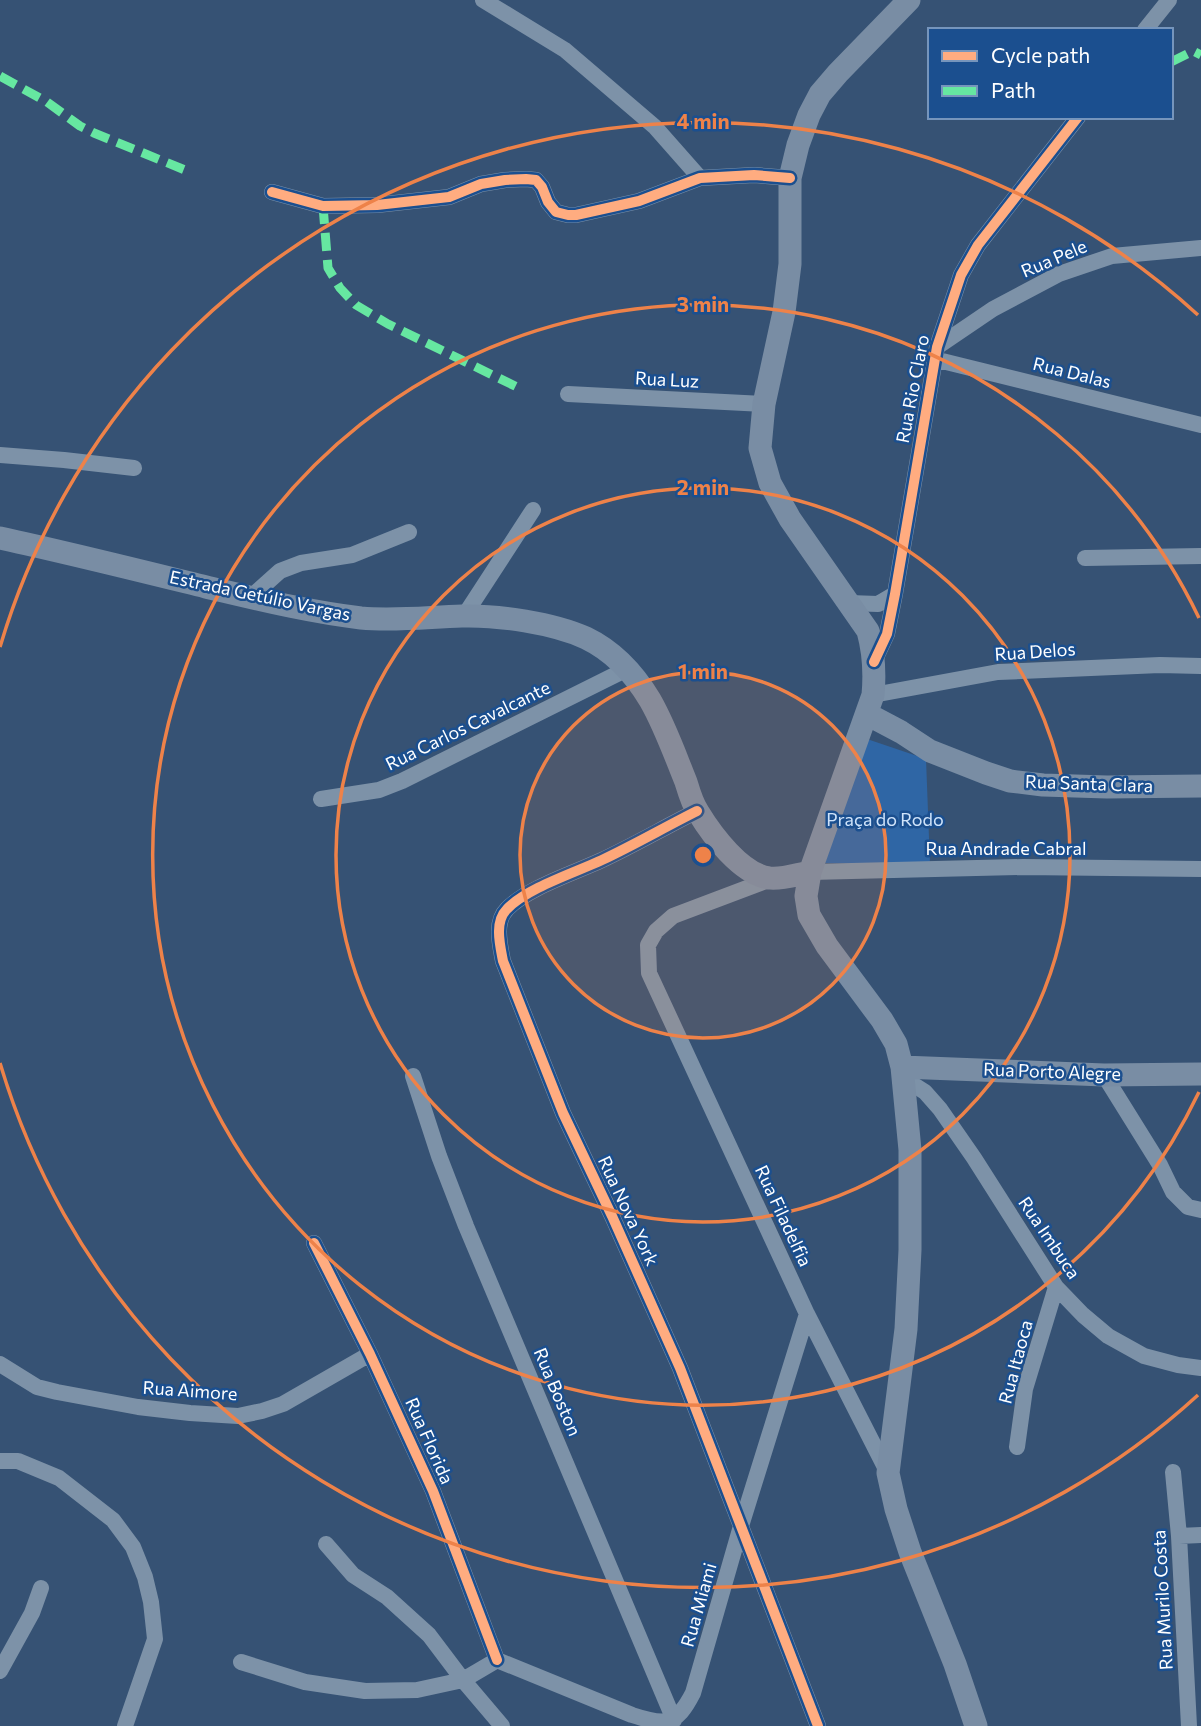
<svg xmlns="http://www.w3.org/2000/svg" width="1201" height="1726" font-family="Commissioner,sans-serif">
<rect width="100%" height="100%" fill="#365274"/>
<path fill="#2f66a5" d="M867 739 926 759 930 864 825 863Z"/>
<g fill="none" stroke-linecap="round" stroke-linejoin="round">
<path stroke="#7d92a8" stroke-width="16" d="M483 0 565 50 655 127 700 178
M1145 30 1169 0
M272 192 323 206 377 205 449 197 481 184 505 180 526 179 536 180 542 187 548 202 556 212 568 215H576L639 201 700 178 754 175 790 178
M937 347 993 309 1059 274 1112 256 1201 248
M934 359 1201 425
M568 394 764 404
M0 455 64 460 134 468
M1085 558 1201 556
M251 597 280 571 301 563 352 555 409 532
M849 603 878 604 895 594
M464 616 533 510
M874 662 887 634 895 594 937 347 961 275 978 245 1078 117
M873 695 998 672 1160 665 1201 666
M321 799 379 790 402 781 627 669
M697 811C665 827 634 845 602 860 574 873 527 888 507 909 494 922 500 945 503 961L563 1113 612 1216 680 1368 818 1726
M810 872 1023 867 1201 869
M771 879 673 916 656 931 648 945 649 973 807 1314 888 1473
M1104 1075 1160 1165 1173 1192 1188 1207 1201 1210
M413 1076 439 1156 466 1226 674 1720
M903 1078 925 1092 940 1109 974 1158 1056 1287 1083 1315 1108 1336 1144 1356 1178 1365 1201 1368
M314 1243 370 1354 433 1491 497 1660
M0 1364 37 1387 57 1392 138 1407 190 1413 238 1416 262 1411 283 1404 370 1354
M1017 1447 1025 1389 1056 1287
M0 1461H18L59 1478 113 1520 133 1547 145 1577 151 1602 155 1639 125 1726
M1173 1472 1179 1536 1189 1726
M1179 1536 1201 1535
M326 1544 353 1575 387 1597 429 1635 463 1680 502 1726
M497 1660 632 1715C666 1726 676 1726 693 1693L741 1526 807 1314
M241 1662 305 1682 365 1691 417 1690 463 1680 497 1660
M0 1671 32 1613 41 1588"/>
<path stroke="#798da4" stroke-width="23" d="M909 0 838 73 820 94 809 115 798 145 790 178V264L784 312 764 404 760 448 770 483 790 519 868 631C874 653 875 673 873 695L810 872 806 896 809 915 827 946 882 1020 896 1044 902 1067 910 1150V1250L906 1329 888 1473 896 1509 910 1552 955 1664 976 1726
M0 538C69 553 137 570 206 587 257 599 309 612 361 618 395 621 428 617 462 616 498 615 553 623 586 638 613 651 635 675 650 700 665 726 675 755 686 782 689 792 692 803 698 812 712 835 741 874 769 878 781 880 798 874 810 872
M867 714 901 732 930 751 986 773 1010 781 1043 785 1107 787 1201 786
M902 1067 1104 1075 1201 1074"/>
<path stroke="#66e7a1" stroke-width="9" stroke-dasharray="18 9" stroke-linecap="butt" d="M1171 62 1193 51 1201 55
M0 76 47 102 80 126 94 133 185 170
M323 206 328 268 340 288 356 305 388 324 519 388"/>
<defs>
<path id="cycleway" d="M272 192 323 206 377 205 449 197 481 184 505 180 526 179 536 180 542 187 548 202 556 212 568 215H576L639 201 700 178 754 175 790 178
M874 662 887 634 895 594 937 347 961 275 978 245 1078 117
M697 811C665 827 634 845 602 860 574 873 527 888 507 909 494 922 500 945 503 961L563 1113 612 1216 680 1368 818 1726
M314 1243 370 1354 433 1491 497 1660"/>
</defs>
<use href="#cycleway" stroke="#1b4f8f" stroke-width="15"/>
<use href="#cycleway" stroke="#ffac80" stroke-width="10"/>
</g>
<circle cx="703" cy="855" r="183" fill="#ee8249" fill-opacity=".12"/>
<g fill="none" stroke="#ee8249" stroke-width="3.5">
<circle cx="703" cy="855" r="183"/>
<circle cx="703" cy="855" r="367"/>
<path d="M1199 1092A550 550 0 1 1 1199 618"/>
<path d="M1198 1395A733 733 0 0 1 0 1063M0 647A733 733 0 0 1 1198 315"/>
</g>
<g text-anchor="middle" stroke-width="5" stroke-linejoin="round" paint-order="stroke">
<g font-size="18" fill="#fff" stroke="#1b4f8f">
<text transform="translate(1054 259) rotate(-23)" y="6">Rua Pele</text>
<text transform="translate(1072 373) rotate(14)" y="6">Rua Dalas</text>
<text transform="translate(667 380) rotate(3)" y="6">Rua Luz</text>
<text transform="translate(913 389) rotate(-79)" y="6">Rua Rio Claro</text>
<text transform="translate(260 596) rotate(12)" y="6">Estrada Getúlio Vargas</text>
<text transform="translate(1035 652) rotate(-4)" y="6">Rua Delos</text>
<text transform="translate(468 726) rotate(-26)" y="6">Rua Carlos Cavalcante</text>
<text transform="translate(1089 784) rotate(2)" y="6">Rua Santa Clara</text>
<text x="1006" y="855">Rua Andrade Cabral</text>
<text transform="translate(1052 1072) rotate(2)" y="6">Rua Porto Alegre</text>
<text transform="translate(628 1211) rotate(65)" y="6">Rua Nova York</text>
<text transform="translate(783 1216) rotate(65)" y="6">Rua Filadelfia</text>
<text transform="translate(1049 1238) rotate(56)" y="6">Rua Imbuca</text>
<text transform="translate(1016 1362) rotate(-75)" y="6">Rua Itaoca</text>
<text transform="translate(190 1391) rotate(4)" y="6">Rua Aimore</text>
<text transform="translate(557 1392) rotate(67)" y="6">Rua Boston</text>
<text transform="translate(429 1441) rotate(66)" y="6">Rua Florida</text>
<text transform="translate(1163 1600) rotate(-93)" y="6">Rua Murilo Costa</text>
<text transform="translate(699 1605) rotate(-74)" y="6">Rua Miami</text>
</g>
<g font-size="18" fill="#cfe3fa" stroke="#1b4f8f">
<text x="885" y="826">Praça do Rodo</text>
</g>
</g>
<circle cx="703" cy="855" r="10" fill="#ee8249" stroke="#1b4f8f" stroke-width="3.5"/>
<g font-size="21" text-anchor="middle" font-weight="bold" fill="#ee8249" stroke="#1b4f8f" stroke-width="5" stroke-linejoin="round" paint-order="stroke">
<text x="703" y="129">4 min</text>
<text x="703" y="312">3 min</text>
<text x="703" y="495">2 min</text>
<text x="703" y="679">1 min</text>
</g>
<rect x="928" y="28" width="245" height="91" fill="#1b4f8f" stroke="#7695bc" stroke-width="2"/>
<rect x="942" y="51" width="35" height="10" fill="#ffac80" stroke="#7695bc" stroke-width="2"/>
<text x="991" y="63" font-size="21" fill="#ffffff">Cycle path</text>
<rect x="942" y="86" width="35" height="10" fill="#66e7a1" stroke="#7695bc" stroke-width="2"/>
<text x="991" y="98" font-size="21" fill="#ffffff">Path</text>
</svg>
